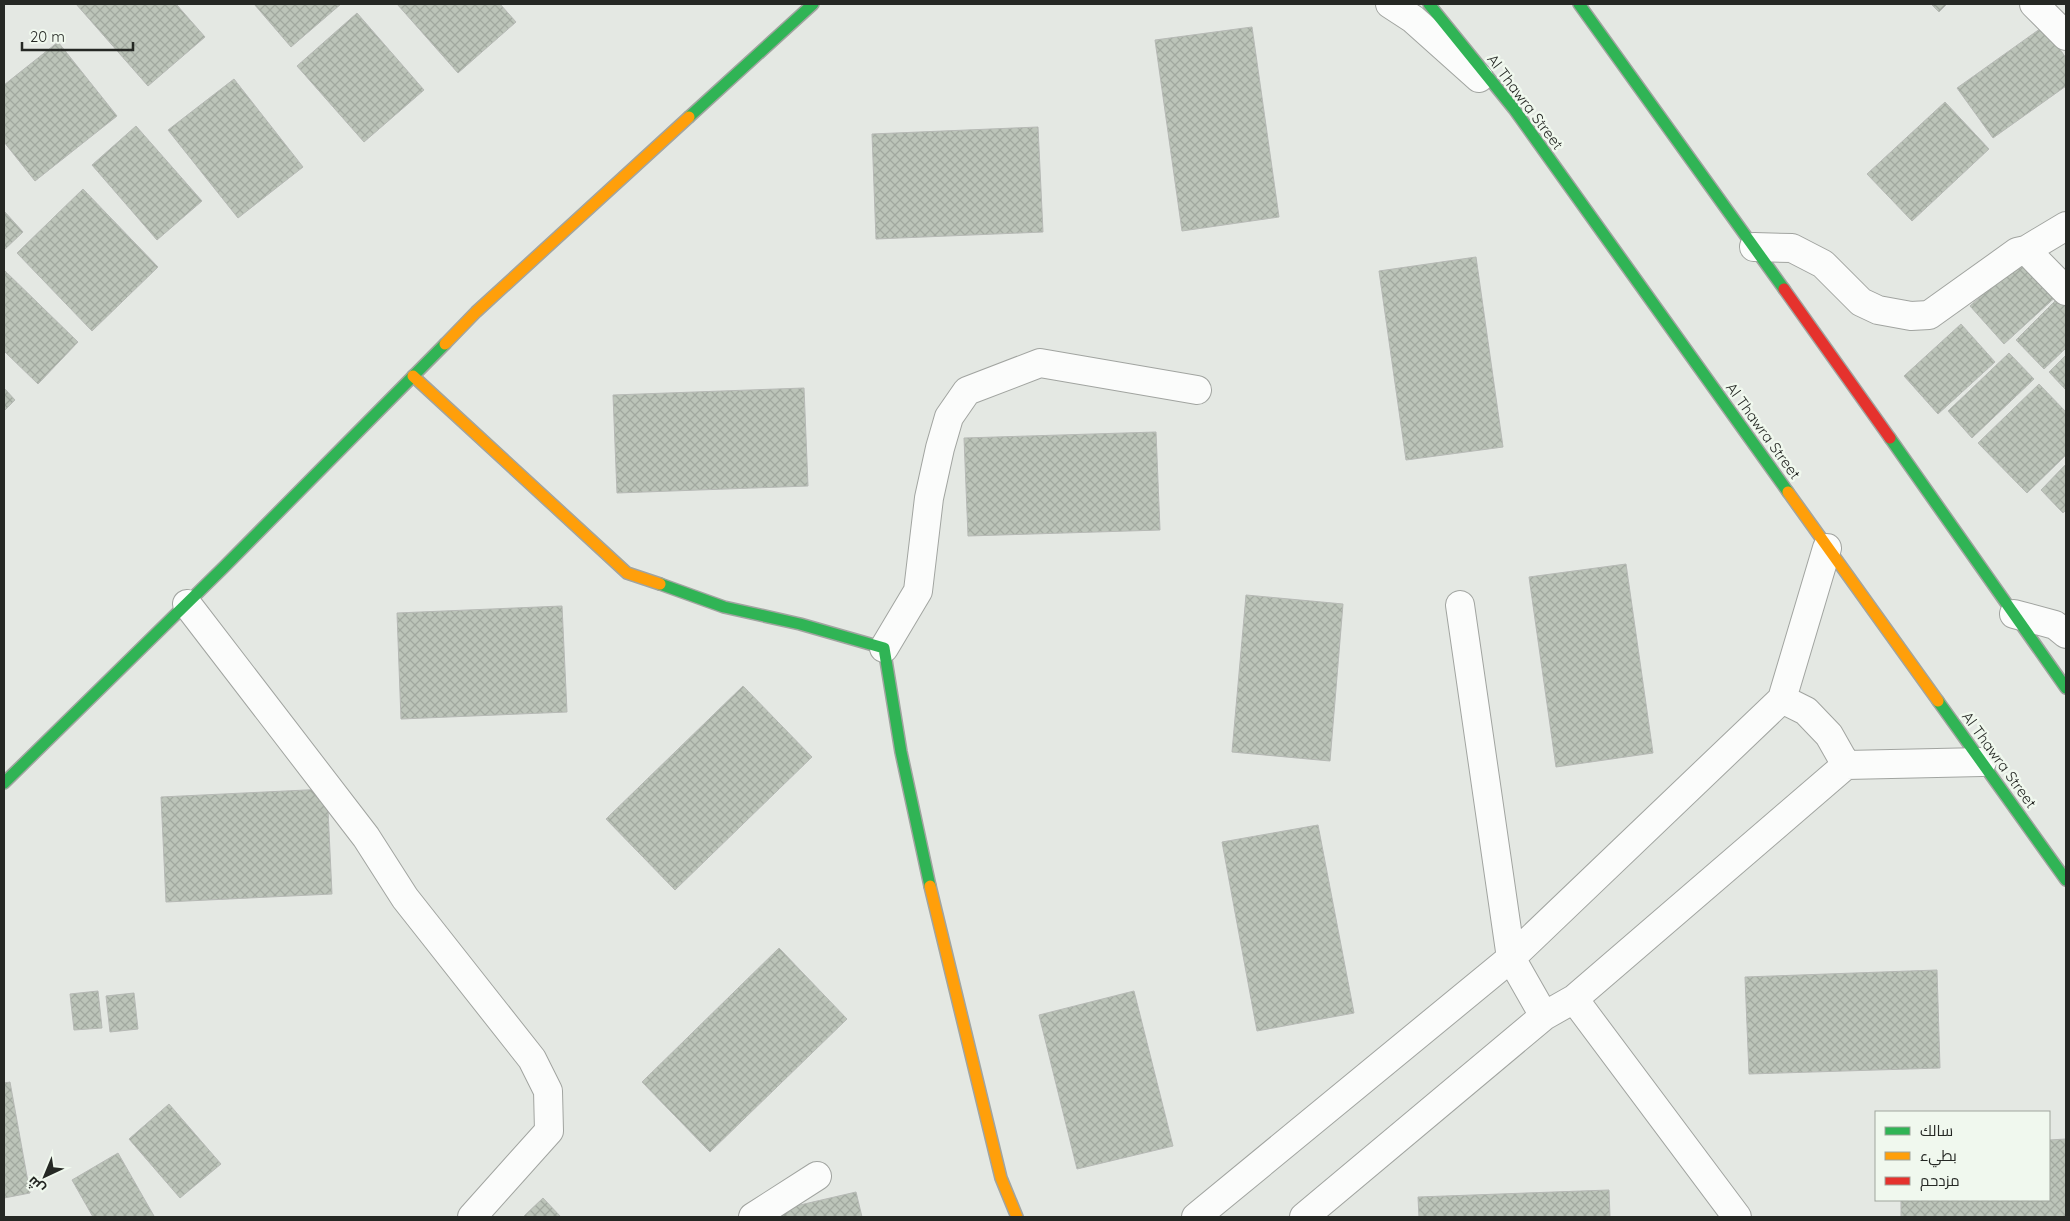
<svg xmlns="http://www.w3.org/2000/svg" width="2070" height="1221" font-family="Quicksand,Cairo,sans-serif">
<defs>
<pattern id="building-cross-hatch" width="8" height="8" patternUnits="userSpaceOnUse" patternTransform="scale(1.25)"><rect width="8" height="8" fill="#bcc4b9"/><path d="M0 0l8 8M0 8l8-8" fill="none" stroke="#a1a89f"/></pattern>
</defs>
<rect width="100%" height="100%" fill="#e4e8e3"/>
<path fill="url(#building-cross-hatch)" stroke="#b6b9b5" d="M76 4H176L205 37 148 86Z
M254 4H341L291 47Z
M397 4H500L516 22 458 73Z
M1931 4H1947L1939 12Z
M357 13 424 90 364 142 297 66Z
M2044 26 2066 58V86L1993 138 1957 88Z
M1252 27 1279 217 1182 231 1155 40Z
M58 42 117 116 35 181 4 142V85Z
M234 79 303 167 238 218 168 130Z
M1945 102 1989 149 1912 221 1867 174Z
M136 126 202 201 157 240 92 165Z
M1038 127 1043 232 876 239 872 134Z
M83 189 158 267 92 331 17 253Z
M4 211 23 232 4 250Z
M2027 254 2061 292 2004 344 1970 306Z
M1476 257 1503 447 1406 460 1379 271Z
M4 270 78 342 38 384 4 351Z
M2066 290V348L2044 369 2016 340Z
M1961 324 1995 362 1938 414 1904 376Z
M2009 353 2034 379 1972 438 1948 411Z
M2066 355V388L2065 389 2049 372Z
M2039 384 2066 412V455L2027 493 1978 443Z
M4 388 15 400 4 411Z
M804 388 808 486 617 493 613 395Z
M1156 432 1160 530 968 536 964 438Z
M2066 464V510L2063 513 2041 490Z
M1626 564 1653 753 1556 767 1529 577Z
M1246 595 1343 604 1330 761 1232 752Z
M562 606 567 712 401 719 397 613Z
M743 686 812 757 675 890 606 819Z
M327 789 332 894 166 902 161 797Z
M1318 825 1354 1013 1257 1031 1222 842Z
M779 948 847 1019 710 1152 642 1082Z
M1937 970 1940 1068 1749 1074 1745 977Z
M98 991 102 1028 74 1030 70 994Z
M1134 991 1173 1146 1077 1169 1039 1015Z
M134 993 138 1029 110 1032 106 996Z
M10 1082 30 1193 4 1198V1083Z
M169 1104 221 1164 180 1198 129 1139Z
M2066 1139V1217H1901V1200H2049V1140Z
M118 1153 154 1216 152 1217H93L72 1180Z
M1609 1190 1610 1217H1419L1418 1197Z
M856 1192 862 1217H762L761 1214Z
M543 1198 561 1217H523Z"/>
<g fill="none" stroke-linecap="round" stroke-linejoin="round">
<defs>
<path id="street" d="M1390 4 1413 19 1479 78
M2034 4 2066 36
M1754 247 1792 248 1823 264 1861 302 1878 310 1911 316 1929 315 2017 252 2026 250 2066 226
M2026 250 2066 291
M187 604 366 837 405 898 532 1059 548 1091 549 1131 472 1217
M1460 605 1511 958 1544 1016
M2014 614 2055 625 2066 634
M884 648 918 591 929 498 940 448 949 417 967 391 1040 363 1197 390
M1782 699 1806 711 1829 735 1846 765
M1574 999 1737 1217
M753 1217 817 1176
M1196 1217 1511 958 1782 699 1827 548
M1304 1217 1544 1016 1574 999 1846 765 1982 762"/>
<path id="fast" d="M1429 4 1514 109 1788 492
M1579 4 1784 289
M689 117 813 4
M1890 438 2066 688
M660 584 724 607 800 624 884 648 901 752 930 886
M1938 701 2066 880
M4 783 224 567 445 344"/>
<path id="slow" d="M445 344 476 312 689 117
M413 376 627 573 660 584
M1788 492 1938 701
M930 886 1001 1178 1017 1217"/>
<path id="jam" d="M1784 289 1890 438"/>
</defs>
<use href="#street" stroke="#a1a4a0" stroke-width="30"/>
<use href="#fast" stroke="#a1a4a0" stroke-width="14"/>
<use href="#slow" stroke="#a1a4a0" stroke-width="14"/>
<use href="#jam" stroke="#a1a4a0" stroke-width="14"/>
<use href="#street" stroke="#fbfcfb" stroke-width="28"/>
<use href="#fast" stroke="#30b455" stroke-width="11"/>
<use href="#slow" stroke="#ff9f0a" stroke-width="11"/>
<use href="#jam" stroke="#e5322d" stroke-width="11"/>
</g>
<g text-anchor="middle" stroke-width="5" stroke-linejoin="round" paint-order="stroke">
<g font-size="15" fill="#252824" stroke="#f0f8ee">
<text transform="translate(1525 102) rotate(53)" y="5">Al Thawra Street</text>
<text transform="translate(1763 431) rotate(54)" y="5">Al Thawra Street</text>
<text transform="translate(1999 760) rotate(54)" y="5">Al Thawra Street</text>
</g>
</g>
<rect width="2070" height="1221" fill="none" stroke="#252824" stroke-width="10"/>
<rect x="1875" y="1111" width="175" height="90" fill="#f0f8ee" stroke="#9fa59d"/>
<rect x="1885" y="1127" width="25" height="8" fill="#30b455" stroke="#9fa59d"/>
<text x="1920" y="1136" font-size="15" fill="#252824">سالك</text>
<rect x="1885" y="1152" width="25" height="8" fill="#ff9f0a" stroke="#9fa59d"/>
<text x="1920" y="1161" font-size="15" fill="#252824">بطيء</text>
<rect x="1885" y="1177" width="25" height="8" fill="#e5322d" stroke="#9fa59d"/>
<text x="1920" y="1186" font-size="15" fill="#252824">مزدحم</text>
<g transform="translate(45 1176) rotate(224)" stroke="#f0f8ee" stroke-width="4" paint-order="stroke">
<path d="M0-4L9 19L0 12L-9 19Z" fill="#252824"/>
<text y="-8" font-size="14" font-weight="bold" text-anchor="middle" fill="#252824">ش</text>
</g>
<path d="M22 42v8h111v-8" fill="none" stroke="#252824" stroke-width="2.5"/>
<text x="30" y="42" font-size="15" fill="#252824" stroke="#f0f8ee" stroke-width="4" paint-order="stroke">20 m</text>
</svg>
